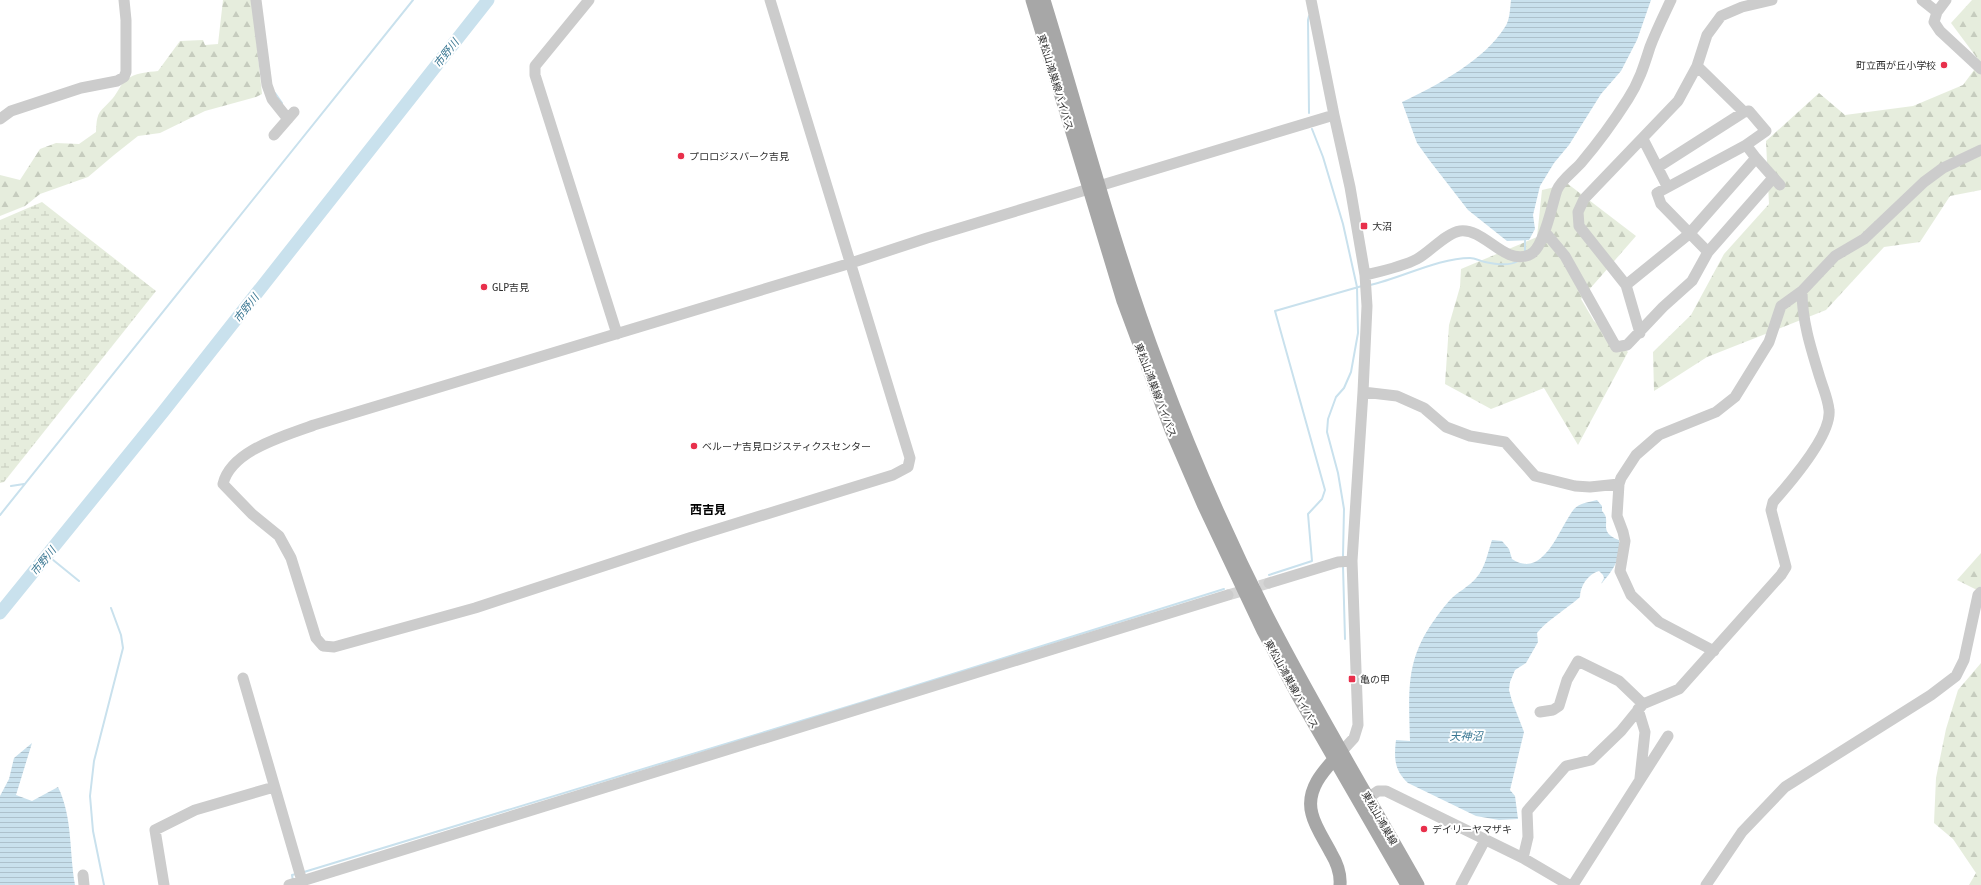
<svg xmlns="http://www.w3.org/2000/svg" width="1981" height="885" font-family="'Fira Sans','Noto Sans JP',sans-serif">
<defs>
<pattern id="forest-firs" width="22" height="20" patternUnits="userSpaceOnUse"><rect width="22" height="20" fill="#e6eddd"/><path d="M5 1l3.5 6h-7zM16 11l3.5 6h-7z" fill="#c6ccbe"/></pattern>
<pattern id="wetland-marsh" width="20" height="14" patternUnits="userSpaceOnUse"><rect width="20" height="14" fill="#e6eddd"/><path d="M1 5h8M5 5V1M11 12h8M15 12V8" fill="none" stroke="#c6ccbe"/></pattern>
<pattern id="water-rules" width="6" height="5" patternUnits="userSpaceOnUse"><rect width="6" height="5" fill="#c9e1ed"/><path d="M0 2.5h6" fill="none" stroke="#adc1cc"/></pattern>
</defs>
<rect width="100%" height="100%" fill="#fff"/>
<path fill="url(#forest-firs)" d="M223 0H252L262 94 256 97 205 111 160 133 138 136 114 155 88 177 40 194 25 206 0 216V175L20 180 40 149 56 143 79 144 96 132C97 109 100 113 113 98 118 92 120 85 126 80 134 73 148 72 158 71L180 41 203 40 205 45 218 44Z
M1972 0H1981V190L1950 196 1920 242 1884 247 1826 310 1707 357 1654 391 1653 352 1691 315 1724 254 1769 204 1766 141 1819 93 1845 115 1913 106 1963 85 1980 62 1951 23Z
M1568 184 1636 236 1581 299 1594 321 1628 352 1578 445 1544 388 1491 409 1445 384 1449 325 1460 287 1461 269 1537 237 1542 190Z
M1981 553V586L1977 590 1957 580Z
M1981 663V885H1969L1976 873 1953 839 1934 823 1936 778 1946 729 1958 690Z"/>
<path fill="url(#wetland-marsh)" d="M42 202 156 291 4 482 0 483V220Z"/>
<path fill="url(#water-rules)" d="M1511 0H1651L1637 40 1621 71 1601 94 1569 145 1554 163 1540 186 1533 215 1535 229 1529 240 1507 241 1468 210 1430 161 1417 143 1402 102C1436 86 1485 60 1505 27 1510 20 1510 8 1511 0Z
M1597 500 1602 506V511C1613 521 1596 531 1619 540 1621 560 1613 570 1601 584L1604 578 1603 575 1599 571C1588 574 1580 586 1580 597 1568 608 1546 621 1537 633L1538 642 1526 663 1515 670 1510 682 1509 690 1512 701 1524 732 1510 790 1515 796 1518 819 1499 820 1476 816 1408 783C1394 770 1394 758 1396 740L1410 741C1408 678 1406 652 1449 601 1457 592 1469 587 1477 577 1485 568 1488 552 1492 540L1502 541 1509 549 1512 559C1544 580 1559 528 1574 509 1580 503 1589 502 1597 500Z
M32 743 16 795 32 801 58 787C73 818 69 852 75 885H0V796L9 779 14 758Z"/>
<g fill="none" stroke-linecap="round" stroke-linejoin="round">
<path stroke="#c9e1ed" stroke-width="2" d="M275 93 282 103
M1309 113 1308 20 1309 16
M1312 129 1323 157 1343 224 1357 287 1358 333 1351 372 1344 388 1336 397 1328 419 1327 432 1338 473 1344 509 1343 556
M1525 251V240
M1370 285C1402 278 1438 258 1470 258 1475 258 1480 261 1485 262 1494 264 1510 266 1518 261
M11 486 24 484
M0 515 413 0
M47 555 79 581
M1343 566 1345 639
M1269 575 1312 561 1308 514 1322 499 1325 490 1275 311 1362 286
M0 606 3 609
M304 872 860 703 1224 589
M293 881 292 875 296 874
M104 885 93 831 90 796 94 761 123 648 121 635 111 608"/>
<path stroke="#c9e1ed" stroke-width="13" d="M0 613 163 412 488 0"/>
<path stroke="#d5d5d5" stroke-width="11" stroke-dasharray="11 5.5" stroke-linecap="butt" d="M1228 595 1269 583"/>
<path stroke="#ccc" stroke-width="11" d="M256 0 267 85 272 99 288 119
M589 0 535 66V75L617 334
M770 0 910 458 908 467 893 475 689 538 475 608 334 647 323 646 316 638 291 558 279 536 252 514 223 484C231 450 285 436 314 425L851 263 927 238 1334 115
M1311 0 1334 115 1350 187 1365 275 1367 306 1363 392 1352 561 1358 725 1354 738 1342 751
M1922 0 1937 12
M1946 0 1937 12 1934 22 1940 31 1981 69
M0 119 11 111 81 88 117 81 124 77 126 72V20L124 0
M274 135 294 112
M1643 139 1667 186
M1756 158 1780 185
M1658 167 1744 112
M1545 232 1565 256 1616 347 1627 345 1663 307 1692 281 1708 252 1661 204 1657 193 1746 145
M1708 252 1773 178
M1365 275C1382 271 1402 267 1417 259 1430 252 1446 233 1460 231 1485 228 1503 265 1529 255 1544 250 1552 204 1557 190 1561 180 1574 171 1581 163 1598 143 1614 121 1628 99 1639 82 1644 66 1650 47 1656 31 1664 15 1671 0
M1626 285 1689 234 1756 158 1746 145 1766 131 1749 111 1744 112 1697 66
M1640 333 1626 285 1579 226 1578 212 1584 199 1678 101 1697 66 1707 35 1721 16 1742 7 1772 0
M1363 392 1397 396 1424 408 1446 427 1470 436 1505 442 1535 476 1575 486 1590 487 1619 484
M1269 583 1338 562 1352 561
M1714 651 1659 622 1631 595 1620 571 1625 541 1623 532 1617 516 1619 484 1621 478 1636 455 1659 435 1716 412 1735 397 1769 342 1781 306 1802 291 1835 256 1864 239 1924 182 1943 168 1981 150
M243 678 302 881 289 885
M1638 709 1645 732 1640 778
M1540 712 1553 710 1559 706 1567 680 1578 661 1619 681 1643 704
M1368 798 1378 791H1386L1523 858 1569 885
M1523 858 1528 837 1527 811 1566 766 1591 760 1621 731 1643 704 1679 689 1781 575 1786 567 1771 510 1773 502C1789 484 1832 435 1829 410 1828 399 1823 388 1820 378 1811 349 1802 321 1802 291
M83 875 84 885
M164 885 155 830 195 810 274 787
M303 885 302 881 1228 595
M1461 885 1485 840
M1573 885 1668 736
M1706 885 1742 832 1785 787 1931 695 1956 676 1964 660 1978 595 1981 592"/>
<path stroke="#a7a7a7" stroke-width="13" d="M1032 0 1123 301 1171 430 1203 504 1263 631 1298 696 1407 885
M1044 0C1082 123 1114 249 1160 370 1192 456 1229 541 1271 623 1317 712 1369 798 1418 885
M1340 885C1341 873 1337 863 1331 853 1325 841 1315 827 1312 814 1305 789 1325 769 1340 753"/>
</g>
<g fill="#e82f4b" stroke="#fff" stroke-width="1.5">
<circle cx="1944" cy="65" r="4"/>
<circle cx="681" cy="156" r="4"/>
<rect x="1360" y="222" width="8" height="8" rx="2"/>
<circle cx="484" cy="287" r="4"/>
<circle cx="694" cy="446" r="4"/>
<rect x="1348" y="675" width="8" height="8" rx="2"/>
<circle cx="1424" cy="829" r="4"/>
</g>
<g text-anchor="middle" stroke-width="4" stroke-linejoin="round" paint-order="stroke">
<g font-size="10" fill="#2f2f2f" stroke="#fff" text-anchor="start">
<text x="1936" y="69" text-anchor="end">町立西が丘小学校</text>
<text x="689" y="160">プロロジスパーク吉見</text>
<text x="1372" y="230">大沼</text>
<text x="492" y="291">GLP吉見</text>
<text x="702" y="450">ベルーナ吉見ロジスティクスセンター</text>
<text x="1360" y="683">亀の甲</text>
<text x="1432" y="833">デイリーヤマザキ</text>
</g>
<g font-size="10" fill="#2f2f2f" stroke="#fff">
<text transform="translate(1056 82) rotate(73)" y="4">東松山鴻巣線バイパス</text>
<text transform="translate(1156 390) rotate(69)" y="4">東松山鴻巣線バイパス</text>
<text transform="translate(1292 684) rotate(61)" y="4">東松山鴻巣線バイパス</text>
<text transform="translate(1380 818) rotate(60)" y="4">東松山鴻巣線</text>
</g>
<g font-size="11" font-style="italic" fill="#3b7893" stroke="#fff">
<text transform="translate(446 53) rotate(-52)" y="4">市野川</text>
<text transform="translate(246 308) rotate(-52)" y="4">市野川</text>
<text transform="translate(43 561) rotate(-51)" y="4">市野川</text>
<text x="1466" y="740">天神沼</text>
</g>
<g font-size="12" font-weight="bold" fill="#000" stroke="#fff">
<text x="708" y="514">西吉見</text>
</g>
</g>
</svg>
